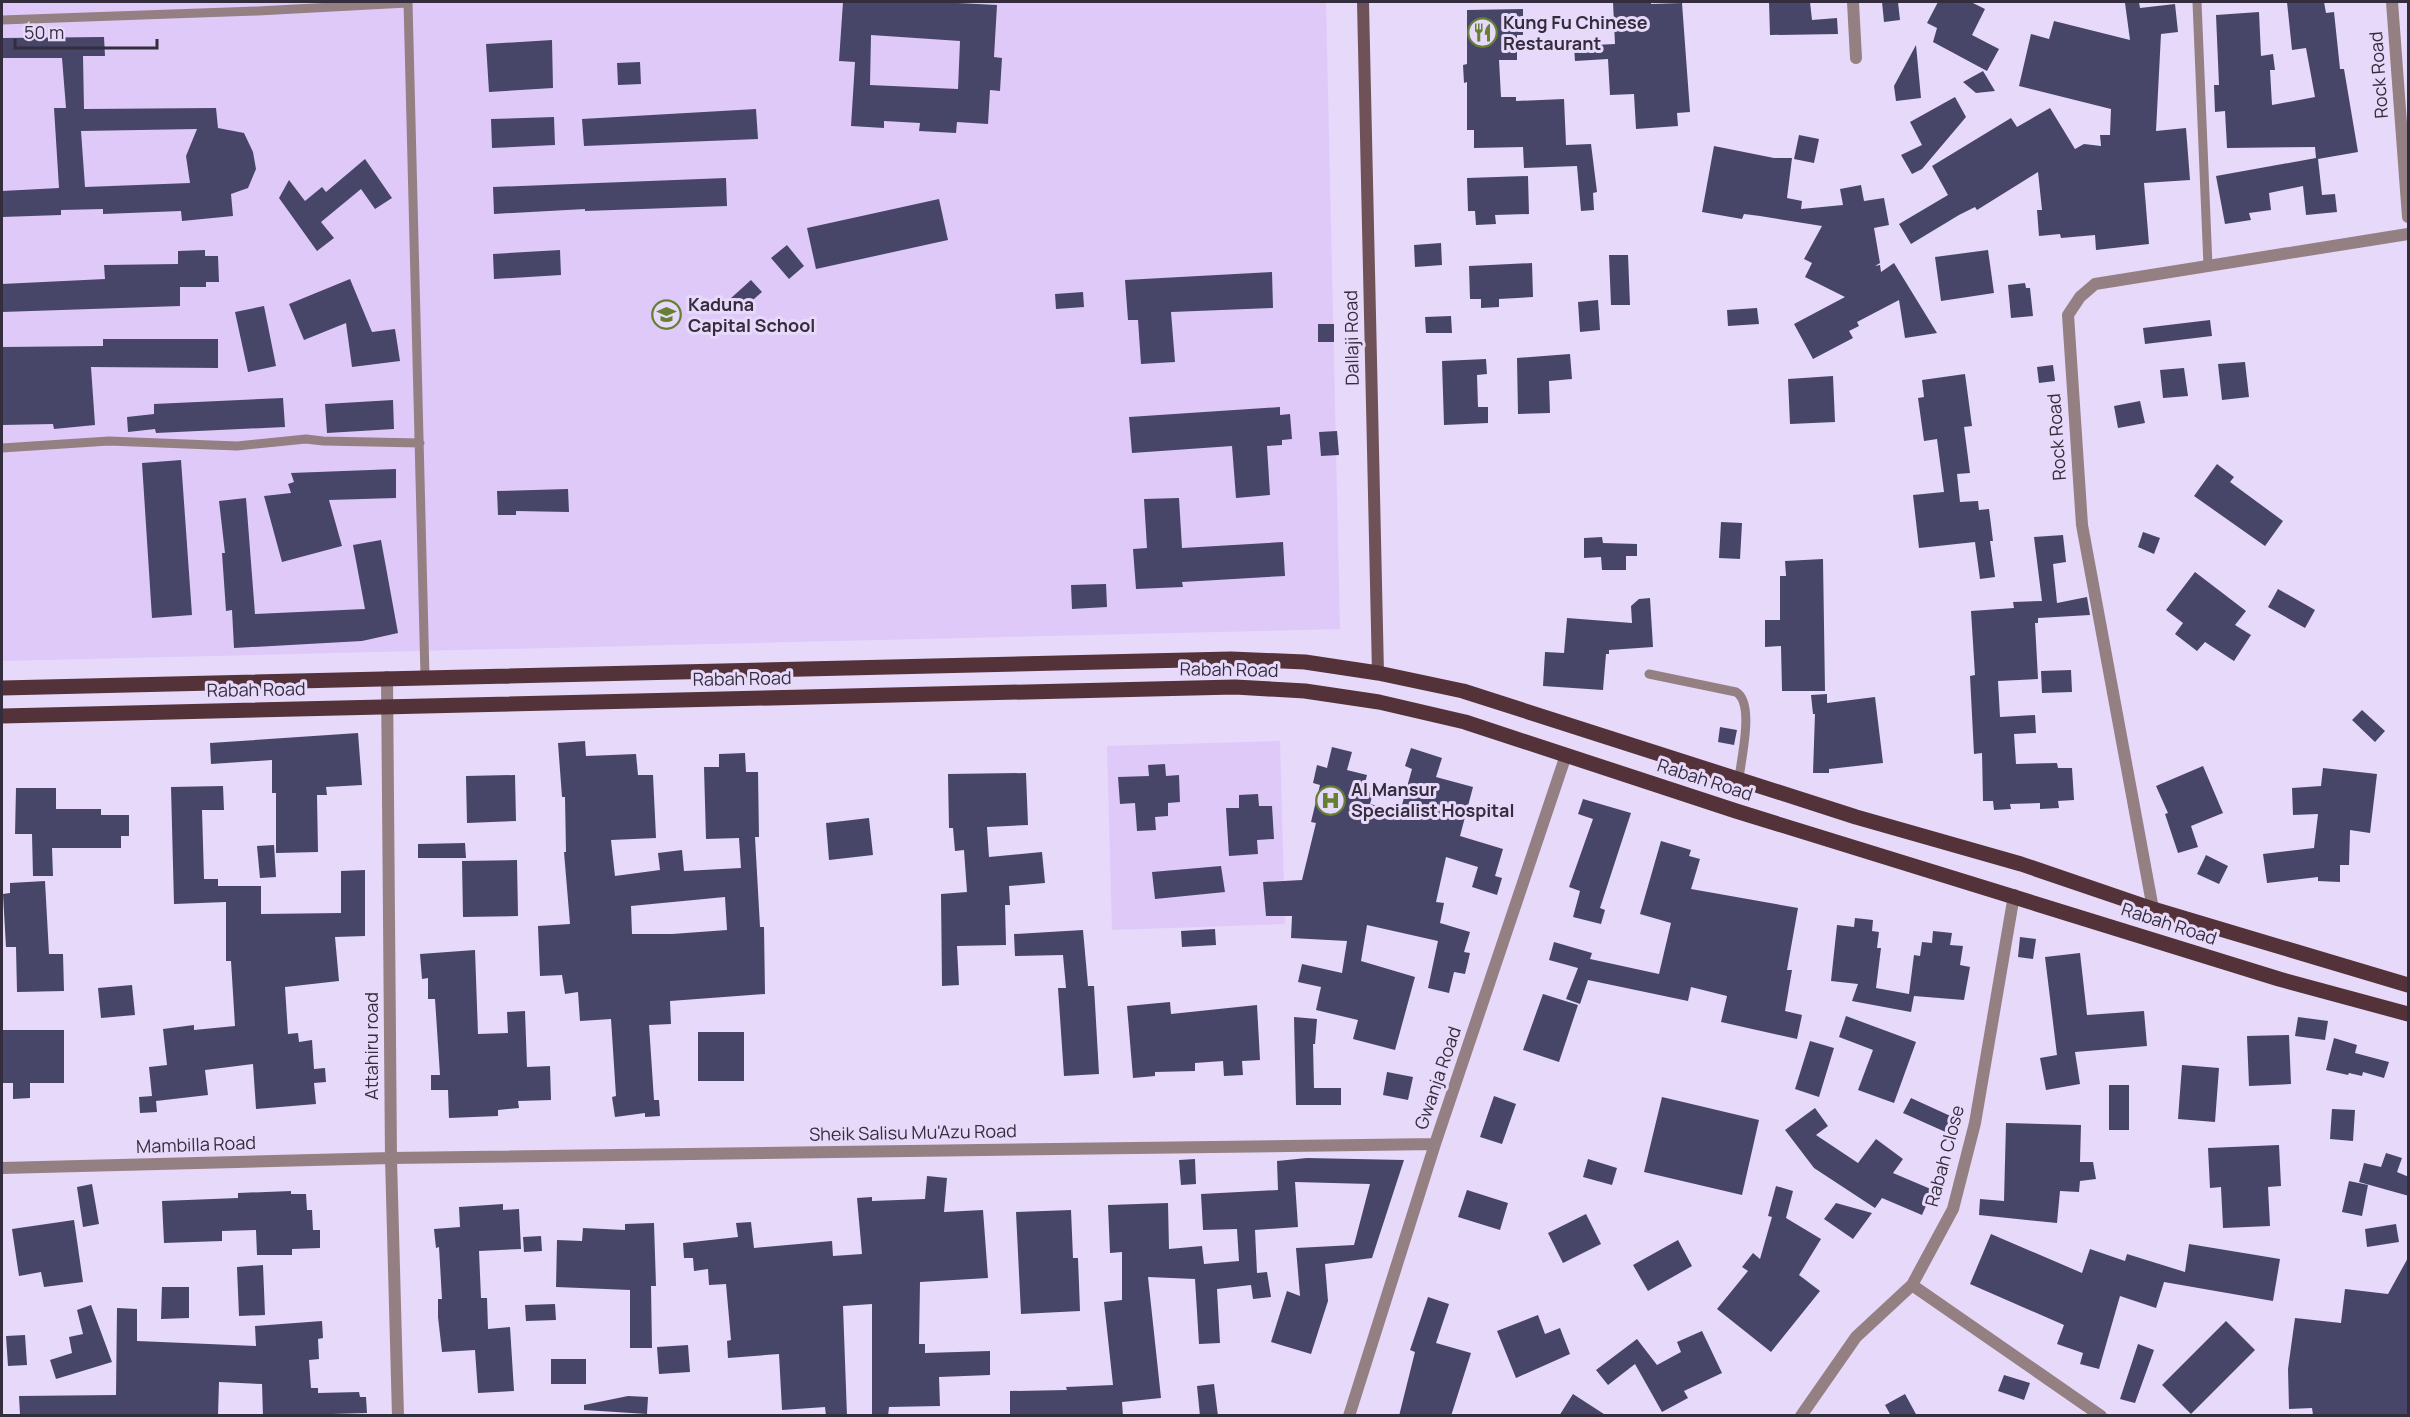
<svg xmlns="http://www.w3.org/2000/svg" width="2410" height="1417" font-family="Manrope,sans-serif">
<rect width="100%" height="100%" fill="#e7d9fa"/>
<path fill="#dfc9f9" d="M2 2H1326L1340 629 2 661Z
M1280 741 1285 924 1112 930 1107 746Z"/>
<path fill="#474669" fill-rule="evenodd" d="M843 2H938L997 5 994 57 1002 58 1000 91 990 90 988 124 957 122 956 133 919 131 920 123 884 121V128L851 126 855 62 839 61ZM871 35 960 41 958 89 870 85Z
M1613 2H1651V4L1682 3 1690 112 1677 113 1678 126 1636 129 1634 94 1610 95 1608 59 1575 61 1574 46 1615 44Z
M1769 2H1810L1812 20 1837 18 1838 34 1770 35Z
M1882 2H1898L1900 20 1884 22Z
M1938 2H1971L1985 9 1972 35 1999 49 1987 71 1933 42 1937 28 1927 23Z
M2139 2 2140 8 2175 4 2178 32 2161 34 2156 131 2186 128 2190 180 2144 183 2149 244 2096 250 2095 235 2061 238 2060 234 2039 236 2037 210H2042L2038 172 1977 210 1975 207 1959 215 1911 244 1899 224 1948 195 1932 166 2011 118 2017 127 2050 108 2075 149 2084 144 2101 146 2100 135H2110L2111 109 2019 86 2031 34 2049 39 2054 21 2130 40 2125 3Z
M2287 2H2324L2326 13 2334 12 2340 69H2344L2358 152 2318 159 2322 195 2335 194 2337 212 2306 215 2303 186 2269 193 2271 210 2249 213 2251 220 2225 224 2216 176 2316 158 2315 147 2227 148 2225 111 2215 112 2214 85H2219L2216 15 2259 12 2261 56 2273 54 2275 70H2270L2272 105 2315 97 2306 48 2292 50Z
M1523 9V35H1517V60H1499L1501 97H1516V101L1564 99 1566 145 1591 144 1597 192 1593 193 1594 210 1581 211 1577 166 1524 168 1523 147 1474 148V130H1467V82L1464 83 1463 65 1467 64V10Z
M104 37 105 56H83L84 109 216 108 218 128 244 133 253 152 256 169 248 188 231 194 233 216 182 221 181 211 103 214V209L61 210V215L2 217V191L59 188 54 108H66L62 58H2V38ZM197 129 186 156 190 183 85 187 81 131Z
M552 40 553 88 489 92 486 44Z
M1916 45 1921 98 1896 101 1894 86Z
M640 62 641 84 618 85 617 63Z
M1983 71 1995 91 1976 93 1963 82Z
M1955 97 1966 117 1922 169 1912 174 1901 155 1922 145 1910 122Z
M756 109 758 139 584 146 582 119Z
M554 117 555 145 492 148 491 119Z
M1799 135 1819 139 1814 163 1794 159Z
M1714 146 1774 158H1792L1787 198 1802 201 1801 209 1843 205 1840 189 1861 185 1864 201 1884 198 1889 225 1874 228 1880 263 1875 266 1880 265 1881 272 1894 263 1937 333 1905 338 1899 300 1857 322 1859 326 1849 331 1853 338 1813 359 1794 324 1845 297 1805 277 1812 263 1804 259 1822 226 1760 216 1744 214 1742 219 1702 212Z
M365 159 392 198 375 209 361 189 321 222 334 238 317 251 279 198 289 180 305 201 322 187 326 192Z
M1528 176 1529 214 1495 215 1496 224 1476 225 1475 211H1468L1467 178Z
M726 178 727 206 585 211V209L494 214 493 187Z
M939 199 948 240 816 269 807 228Z
M1441 243 1442 265 1415 267 1414 245Z
M787 245 804 266 789 279 771 258Z
M205 250V256H218L219 282H206V287H180V306L2 312V284L105 279 104 265 178 264V251Z
M560 250 561 275 494 279 493 254Z
M1988 250 1994 293 1941 301 1935 257Z
M1609 255H1628L1630 305H1611Z
M1532 263 1533 297 1499 299V307L1481 308V299H1470L1469 266Z
M1272 272 1273 308 1171 312 1175 362 1141 364 1138 320H1128L1125 280Z
M350 279 372 332 395 329 400 361 352 367 346 323 304 340 289 304Z
M751 280 762 292 740 311 730 299Z
M2025 283 2026 288H2030L2033 316 2011 318 2008 285Z
M1083 292 1084 307 1056 309 1055 294Z
M1598 300 1600 330 1580 332 1578 302Z
M264 306 276 366 248 372 235 312Z
M1757 308 1759 324 1728 326 1727 310Z
M1451 316 1452 333H1426L1425 317Z
M2210 320 2212 336 2145 344 2143 328Z
M1318 324H1334V342H1318Z
M103 339H218V368L91 367 95 425 54 429 53 424 2 425V347L103 346Z
M1570 354 1572 379 1549 381 1550 413 1518 414 1517 358Z
M1486 359 1487 374 1477 375 1478 407H1488V423L1444 425 1442 361Z
M2245 362 2249 397 2222 400 2218 364Z
M2053 365 2055 381 2039 383 2037 367Z
M2184 368 2188 396 2163 398 2160 370Z
M1965 374 1972 426 1964 427 1970 473 1957 474 1960 502 1978 501 1979 510 1989 509 1993 541H1990L1995 577 1980 579 1975 542 1919 548 1913 495 1944 492 1937 439 1924 441 1918 398 1924 397 1922 380Z
M1833 376 1835 422 1790 424 1788 379Z
M283 398 285 427 156 433 155 429 128 432 127 417 154 414V404Z
M393 400 394 429 327 433 325 404Z
M2140 401 2145 423 2118 428 2114 406Z
M1280 407V415L1290 414 1292 439 1282 440V445L1267 446 1270 495 1236 498 1232 446 1132 453 1129 417Z
M1337 431 1339 455 1321 456 1319 432Z
M181 460 192 615 152 618 142 463Z
M2217 464 2234 477 2230 482 2283 521 2265 546 2194 496Z
M396 469V498L329 500 342 546 282 562 264 496 291 493 288 484 294 482 291 473Z
M568 489 569 512 516 511V515H498L497 491Z
M246 498 255 614 365 609 353 545 381 540 398 633 362 641 234 648 232 610 226 611 222 553H225L219 501Z
M1179 498 1182 548 1283 542 1285 576 1182 582 1183 587 1136 589 1133 549 1147 548 1144 499Z
M1721 522 1742 523 1740 559 1719 558Z
M2143 532 2160 538 2154 554 2138 547Z
M2063 535 2066 562 2053 564 2057 603 2087 597 2090 615 2038 618V623H2035L2038 679 1998 681 2000 717 2035 715 2036 733 2014 734 2016 764 2057 763 2058 768H2072L2074 800 2058 801 2059 808 2040 809V803L2010 804 2011 809 1994 810 1993 801H1983L1982 753 1974 754 1970 676 1975 675 1971 611 2014 608 2013 602 2042 601 2034 537Z
M1602 537 1603 543 1637 544V556H1626V570H1602L1601 557 1584 558V538Z
M1823 559 1825 691H1782L1781 646 1765 647V620H1780V576H1786L1785 561Z
M2195 572 2246 611 2235 625 2251 635 2234 661 2205 642 2197 651 2175 634 2183 623 2166 610Z
M1106 584 1107 607 1072 609 1071 585Z
M2278 589 2315 610 2305 628 2268 607Z
M1650 598 1653 647 1609 650V654H1606L1603 690 1543 686 1545 652 1564 653 1567 618 1632 623 1631 606 1639 599Z
M2071 670 2072 692 2042 693 2041 671Z
M1827 694V703L1875 697 1883 763 1829 769V773H1813L1815 714H1813L1811 695Z
M2362 710 2385 731 2375 742 2352 720Z
M1720 727 1737 730 1734 745 1718 742Z
M358 733 362 785 326 787 327 795H317L318 852 276 853V793H272V760L211 764 210 743Z
M585 741 586 756 636 754 638 775H653L656 838 611 840 615 876 660 870 658 853 682 850 684 871 741 868 739 838 706 839 704 767H719V754L745 753 746 772H758L759 837H755L760 927H764L765 994 670 1001 671 1024 649 1025 654 1100H659L660 1116 645 1117V1113L615 1117 612 1097 616 1096 611 1019 580 1021 578 992 565 994 562 975 540 976 538 926 570 924 564 852H566L565 797H562L558 743ZM725 897 727 930 672 934H632L631 906Z
M1332 747 1352 752 1347 770 1367 775 1363 790 1373 793 1370 804 1400 812 1412 769 1405 766 1411 748 1442 758 1436 777 1473 787 1460 836 1503 849 1495 876 1502 878 1497 895 1472 887 1478 867 1446 857 1436 902 1444 903 1440 923 1470 932 1464 952 1470 953 1465 974 1454 972 1449 993 1428 988 1438 941 1367 925 1361 961 1415 977 1395 1050 1353 1039 1358 1020 1316 1010 1321 987 1298 982 1302 964 1342 973 1347 941 1291 938 1292 916H1266L1263 882 1302 880 1316 823 1311 822 1320 785 1313 783 1317 765 1327 768Z
M1165 764 1166 776 1179 775 1180 802 1168 803V816L1155 817 1156 830 1137 831 1135 803 1120 804 1118 777 1149 776 1148 765Z
M2203 766 2223 813 2191 826 2198 847 2178 853 2165 814 2168 813 2156 786Z
M2323 768 2377 774 2370 833 2350 830 2349 865H2340V882L2318 881V877L2267 883 2263 854 2314 848 2318 814 2293 815 2292 788 2321 786Z
M1026 773 1028 825 987 827 989 857 1042 852 1045 883 1009 886 1010 905H1005L1006 945 957 946 959 985 942 986 941 894 967 892 964 850 955 851 953 828H949L948 774Z
M515 775 516 821 467 823 466 776Z
M223 786 224 810H202L204 879H218V886H261V914L341 913V871L365 870V936L335 937 339 981 285 987 288 1034 298 1033 299 1042 312 1040 314 1069 325 1068 326 1082 314 1083 316 1104 256 1109 253 1064 205 1070 208 1095 156 1101 157 1112 140 1113 139 1097 152 1096 149 1067 167 1065 163 1029 194 1025V1030L235 1026 231 961H226V902L174 904 171 787Z
M16 788H56V809H101V815H129V836H121V848H52L53 876H33L32 834H15Z
M1258 794 1259 806H1272L1274 839 1257 840 1258 854 1229 856 1226 808H1239V795Z
M1583 799 1631 813 1600 908 1605 910 1601 924 1573 917 1580 891 1569 887 1593 819 1578 814Z
M869 818 873 855 829 860 826 823Z
M1661 841 1691 850 1689 856 1700 859 1691 889 1798 908 1787 970H1792L1785 1011 1802 1015 1797 1039 1721 1022 1727 996 1691 987 1688 1001 1588 980 1580 1004 1566 999 1578 968 1549 960 1554 942 1592 953 1590 959 1659 974 1671 923 1640 914Z
M465 843 466 858H418V844Z
M274 845 276 877 260 878 257 846Z
M2206 855 2228 866 2219 884 2197 874Z
M517 860 518 916 463 917 462 861Z
M1221 866 1225 892 1155 899 1152 872Z
M45 881 49 954H63L64 991 17 992 16 947H6L3 894 10 893V883Z
M1855 918 1873 920 1872 931 1879 932 1877 948H1881L1876 988 1909 994 1914 955 1920 956 1922 942 1932 943 1933 931 1952 933 1950 945 1963 946 1960 965 1970 967 1964 1000 1914 996 1911 1012 1852 1001 1858 984 1831 981 1837 925 1854 927Z
M1215 929 1216 945 1182 947 1181 931Z
M1083 930 1088 986H1094L1099 1074 1064 1076 1058 988H1066L1063 955 1015 956 1014 934Z
M2020 937 2036 939 2033 959 2018 957Z
M475 950 478 1034 508 1033 507 1012 525 1011 527 1067 550 1066 551 1100 518 1101 519 1108 498 1110V1116L449 1118 448 1090H431V1075H440L435 999H428V978L422 979 420 954Z
M2080 953 2087 1015 2144 1011 2147 1046 2075 1052 2080 1084 2046 1090 2040 1058 2057 1055 2045 957Z
M132 985 135 1015 101 1018 98 988Z
M1543 994 1578 1005 1559 1062 1523 1050Z
M1170 1002 1171 1014 1257 1005 1260 1060 1242 1061 1243 1075 1224 1076 1223 1061 1195 1063V1071L1155 1072V1076L1133 1078 1127 1006Z
M1846 1016 1916 1042 1894 1103 1858 1090 1873 1050 1839 1037Z
M1294 1017 1317 1019 1315 1044H1313L1314 1088H1341V1105H1296Z
M2298 1017 2328 1021 2325 1040 2295 1036Z
M2 1030H64V1083H30V1098L13 1099V1083H2Z
M698 1032H744V1081H698Z
M2289 1035 2291 1084 2249 1086 2247 1036Z
M2334 1038 2357 1045 2355 1053 2389 1062 2384 1078 2363 1072 2362 1076 2349 1073 2348 1075 2326 1070Z
M1810 1041 1834 1048 1819 1097 1795 1089Z
M2182 1065 2219 1068 2215 1122 2178 1119Z
M1387 1072 1413 1077 1408 1100 1383 1095Z
M2109 1085H2129V1130H2109Z
M1494 1096 1516 1104 1502 1144 1480 1137Z
M1662 1097 1759 1120 1742 1195 1644 1172Z
M1911 1098 1957 1119 1950 1134 1903 1113Z
M1815 1108 1828 1126 1816 1135 1858 1163 1876 1139 1903 1159 1893 1173 1933 1190 1922 1215 1882 1198 1875 1208 1814 1168 1785 1130Z
M2332 1109 2355 1110 2353 1141 2330 1139Z
M2006 1123 2081 1125 2080 1162H2093L2096 1179 2080 1181 2079 1192 2060 1191 2057 1223 1979 1215 1980 1199 2004 1201Z
M2279 1145 2281 1186 2268 1187 2270 1226 2223 1228 2221 1187 2210 1188 2208 1148Z
M2386 1153 2402 1158 2397 1172 2409 1177V1196L2359 1182 2364 1163 2381 1167Z
M1307 1158 1404 1160 1372 1258 1325 1264 1328 1301 1311 1354 1271 1342 1287 1291 1300 1296 1296 1248 1354 1245 1370 1184 1295 1182 1298 1227 1255 1230 1257 1273 1267 1272 1271 1297 1253 1299 1251 1285 1217 1289 1220 1343 1199 1344 1195 1279 1148 1277 1161 1398 1122 1402 1123 1416H1010V1391L1067 1390 1066 1387 1113 1385 1104 1302 1122 1300V1252L1110 1253 1108 1205 1168 1203 1169 1249 1202 1246 1204 1264 1239 1261 1237 1229 1203 1230 1201 1194 1278 1190 1277 1161Z
M1195 1159 1196 1184 1181 1185 1179 1160Z
M1588 1159 1617 1168 1612 1185 1583 1177Z
M927 1176 947 1178 944 1212 983 1210 988 1278 920 1282 919 1344H925V1353L990 1351V1375L939 1377 940 1406 889 1407 888 1416H872V1304L843 1306 847 1416H826L825 1407 782 1410 779 1354 728 1358 727 1341 731 1340 726 1284 709 1285 708 1269 694 1271 693 1258H684L683 1243 738 1237 736 1223 751 1222 754 1248 832 1241 833 1256 862 1254 857 1198 872 1197V1201L925 1199Z
M2349 1181 2368 1185 2362 1216 2342 1212Z
M92 1184 99 1224 83 1227 77 1187Z
M1776 1186 1793 1191 1786 1218 1821 1239 1799 1275 1820 1291 1771 1352 1717 1309 1748 1271 1742 1267 1753 1253 1760 1259 1772 1217 1768 1216Z
M1467 1190 1508 1203 1500 1230 1458 1217Z
M291 1191V1194H306L307 1210H312L313 1230H320V1248L292 1249V1255H257L256 1230 222 1231V1241L164 1243 162 1201 238 1198V1193Z
M1836 1203 1872 1213 1853 1239 1824 1219Z
M503 1204V1210L519 1209 521 1249 479 1251 481 1298H487L488 1329 510 1327 514 1391 478 1393 475 1350 442 1352 438 1317V1299H442L439 1247 436 1248 434 1229 460 1227 459 1207Z
M1071 1210 1073 1258H1078L1080 1311 1021 1314 1016 1212Z
M1586 1214 1601 1244 1563 1263 1548 1233Z
M74 1220 83 1282 44 1287 41 1272 19 1276 12 1229Z
M654 1223 656 1286H651L652 1348H630V1290L556 1287 557 1240 582 1241 583 1228 625 1230V1224Z
M2396 1224 2399 1242 2367 1247 2365 1229Z
M1991 1234 2082 1273 2090 1249 2125 1261 2127 1254 2185 1272 2189 1244 2280 1259 2273 1301 2164 1282 2156 1308 2120 1296 2099 1369 2080 1364 2083 1353 2057 1344 2064 1325 1970 1284Z
M541 1236 542 1251 524 1252 523 1237Z
M1678 1240 1692 1266 1648 1291 1633 1265Z
M2409 1256 2407 1416 2313 1415 2312 1408 2289 1409 2288 1369 2295 1318 2341 1323 2345 1289 2388 1294Z
M263 1265 265 1315 239 1316 237 1267Z
M162 1287H189V1318L161 1319Z
M1428 1297 1449 1304 1436 1343 1471 1353 1451 1416H1399L1415 1352 1410 1350Z
M555 1304 556 1320 526 1321 525 1305Z
M91 1305 112 1362 56 1379 50 1360 72 1353 69 1337 83 1334 77 1310Z
M117 1308 137 1309V1341L256 1346 255 1326 322 1321 323 1338 318 1339 319 1359 309 1360 311 1388H318V1393L359 1392 360 1397H366L367 1413 263 1416 262 1384 219 1382 218 1416 20 1415 19 1396 116 1395Z
M1538 1315 1545 1334 1560 1328 1570 1354 1516 1378 1497 1331Z
M2226 1321 2255 1350 2191 1414 2162 1385Z
M1702 1331 1722 1373 1684 1391 1688 1398 1662 1412 1635 1364 1608 1385 1596 1370 1637 1339 1657 1365 1681 1352 1677 1342Z
M25 1335 27 1365 8 1366 6 1336Z
M2138 1344 2154 1350 2135 1403 2120 1399Z
M688 1345 690 1372 659 1374 657 1347Z
M551 1359H586V1384H551Z
M2004 1375 2030 1383 2024 1400 1998 1391Z
M1214 1384 1218 1416H1200L1197 1386Z
M1573 1394 1607 1416H1559Z
M1905 1394 1917 1416H1891L1885 1405Z
M628 1396 648 1397 647 1414 584 1410V1405Z"/>
<g fill="none" stroke-linecap="round" stroke-linejoin="round">
<path stroke="#947f83" stroke-width="9" d="M408 2 425 676
M2197 2 2208 266
M2 20 258 11 407 3
M2 448 109 441 237 446 306 439 323 441 420 443
M1649 674 1736 692C1755 703 1741 758 1739 779"/>
<path stroke="#947f83" stroke-width="12" d="M1853 2 1856 58
M2392 2 2408 217
M387 677 391 1158 398 1416
M2153 909 2082 525 2068 315 2080 297 2095 284 2408 234
M2 1168 391 1158 1435 1144
M1912 1285 2101 1416
M1349 1416 1435 1144 1566 755
M1801 1416 1856 1337 1912 1285 1953 1209 1975 1123 2014 895"/>
<path stroke="#6f5258" stroke-width="12" d="M1363 2 1378 673"/>
<path stroke="#54323a" stroke-width="15" d="M2 688 1231 659 1305 662 1378 673 1463 691 1856 817 2021 864 2153 909 2408 985
M2 716 1235 687 1305 691 1379 702 1465 722 1736 811 2279 979 2408 1014"/>
</g>
<defs>
<symbol id="restaurant-ring" viewBox="-11 -11 22 22"><circle r="9.5" fill="#e7d9fa" stroke="#668033" stroke-width="1.5"/><path d="M-5-6h1v4h1v-4h1v4h1v-4h1v5L-1.5 .5V6h-2V.5L-5-1ZM5-6V6H3V1.5H1.5Q1.5-4 5-6Z" fill="#668033"/></symbol>
<symbol id="school-ring" viewBox="-11 -11 22 22"><circle r="9.5" fill="#e7d9fa" stroke="#668033" stroke-width="1.5"/><path d="M0-5L7-2L0 1L-7-2ZM-4 1L0 2.5L4 1V4Q0 6-4 4Z" fill="#668033"/></symbol>
<symbol id="hospital-ring" viewBox="-11 -11 22 22"><circle r="9.5" fill="#e7d9fa" stroke="#668033" stroke-width="1.5"/><path d="M-5-5h3v3.5h4V-5h3V5h-3V1.5h-4V5h-3Z" fill="#668033"/></symbol>
</defs>
<g fill-rule="evenodd">
<use href="#restaurant-ring" x="1466" y="16" width="33" height="33"/>
<use href="#school-ring" x="650" y="298" width="33" height="33"/>
<use href="#hospital-ring" x="1314" y="784" width="33" height="33"/>
</g>
<g text-anchor="middle" stroke-width="6" stroke-linejoin="round" paint-order="stroke">
<g font-size="18" font-weight="bold" fill="#342d3d" stroke="#e7d9fa" text-anchor="start">
<text x="1503" y="29">Kung Fu Chinese<tspan x="1503" dy="21">Restaurant</tspan></text>
<text x="688" y="311">Kaduna<tspan x="688" dy="21">Capital School</tspan></text>
<text x="1351" y="796">Al Mansur<tspan x="1351" dy="21">Specialist Hospital</tspan></text>
</g>
<g font-size="18" fill="#342d3d" stroke="#e7d9fa">
<text transform="translate(2379 75) rotate(-94)" y="6">Rock Road</text>
<text transform="translate(1352 338) rotate(-91)" y="6">Dallaji Road</text>
<text transform="translate(2057 437) rotate(-94)" y="6">Rock Road</text>
<text transform="translate(1229 670) rotate(1)" y="6">Rabah Road</text>
<text transform="translate(742 679) rotate(-1)" y="6">Rabah Road</text>
<text transform="translate(256 690) rotate(-1)" y="6">Rabah Road</text>
<text transform="translate(1705 780) rotate(18)" y="6">Rabah Road</text>
<text transform="translate(2169 924) rotate(18)" y="6">Rabah Road</text>
<text transform="translate(372 1046) rotate(-90)" y="6">Attahiru road</text>
<text transform="translate(1438 1078) rotate(-71)" y="6">Gwanja Road</text>
<text transform="translate(913 1133) rotate(-1)" y="6">Sheik Salisu Mu'Azu Road</text>
<text transform="translate(196 1145) rotate(-2)" y="6">Mambilla Road</text>
<text transform="translate(1945 1156) rotate(-75)" y="6">Rabah Close</text>
</g>
</g>
<rect width="2410" height="1417" fill="none" stroke="#342d3d" stroke-width="6"/>
<path d="M15 39v9h142v-9" fill="none" stroke="#342d3d" stroke-width="3"/>
<text x="24" y="39" font-size="18" fill="#342d3d" stroke="#e7d9fa" stroke-width="4.5" paint-order="stroke">50 m</text>
</svg>
